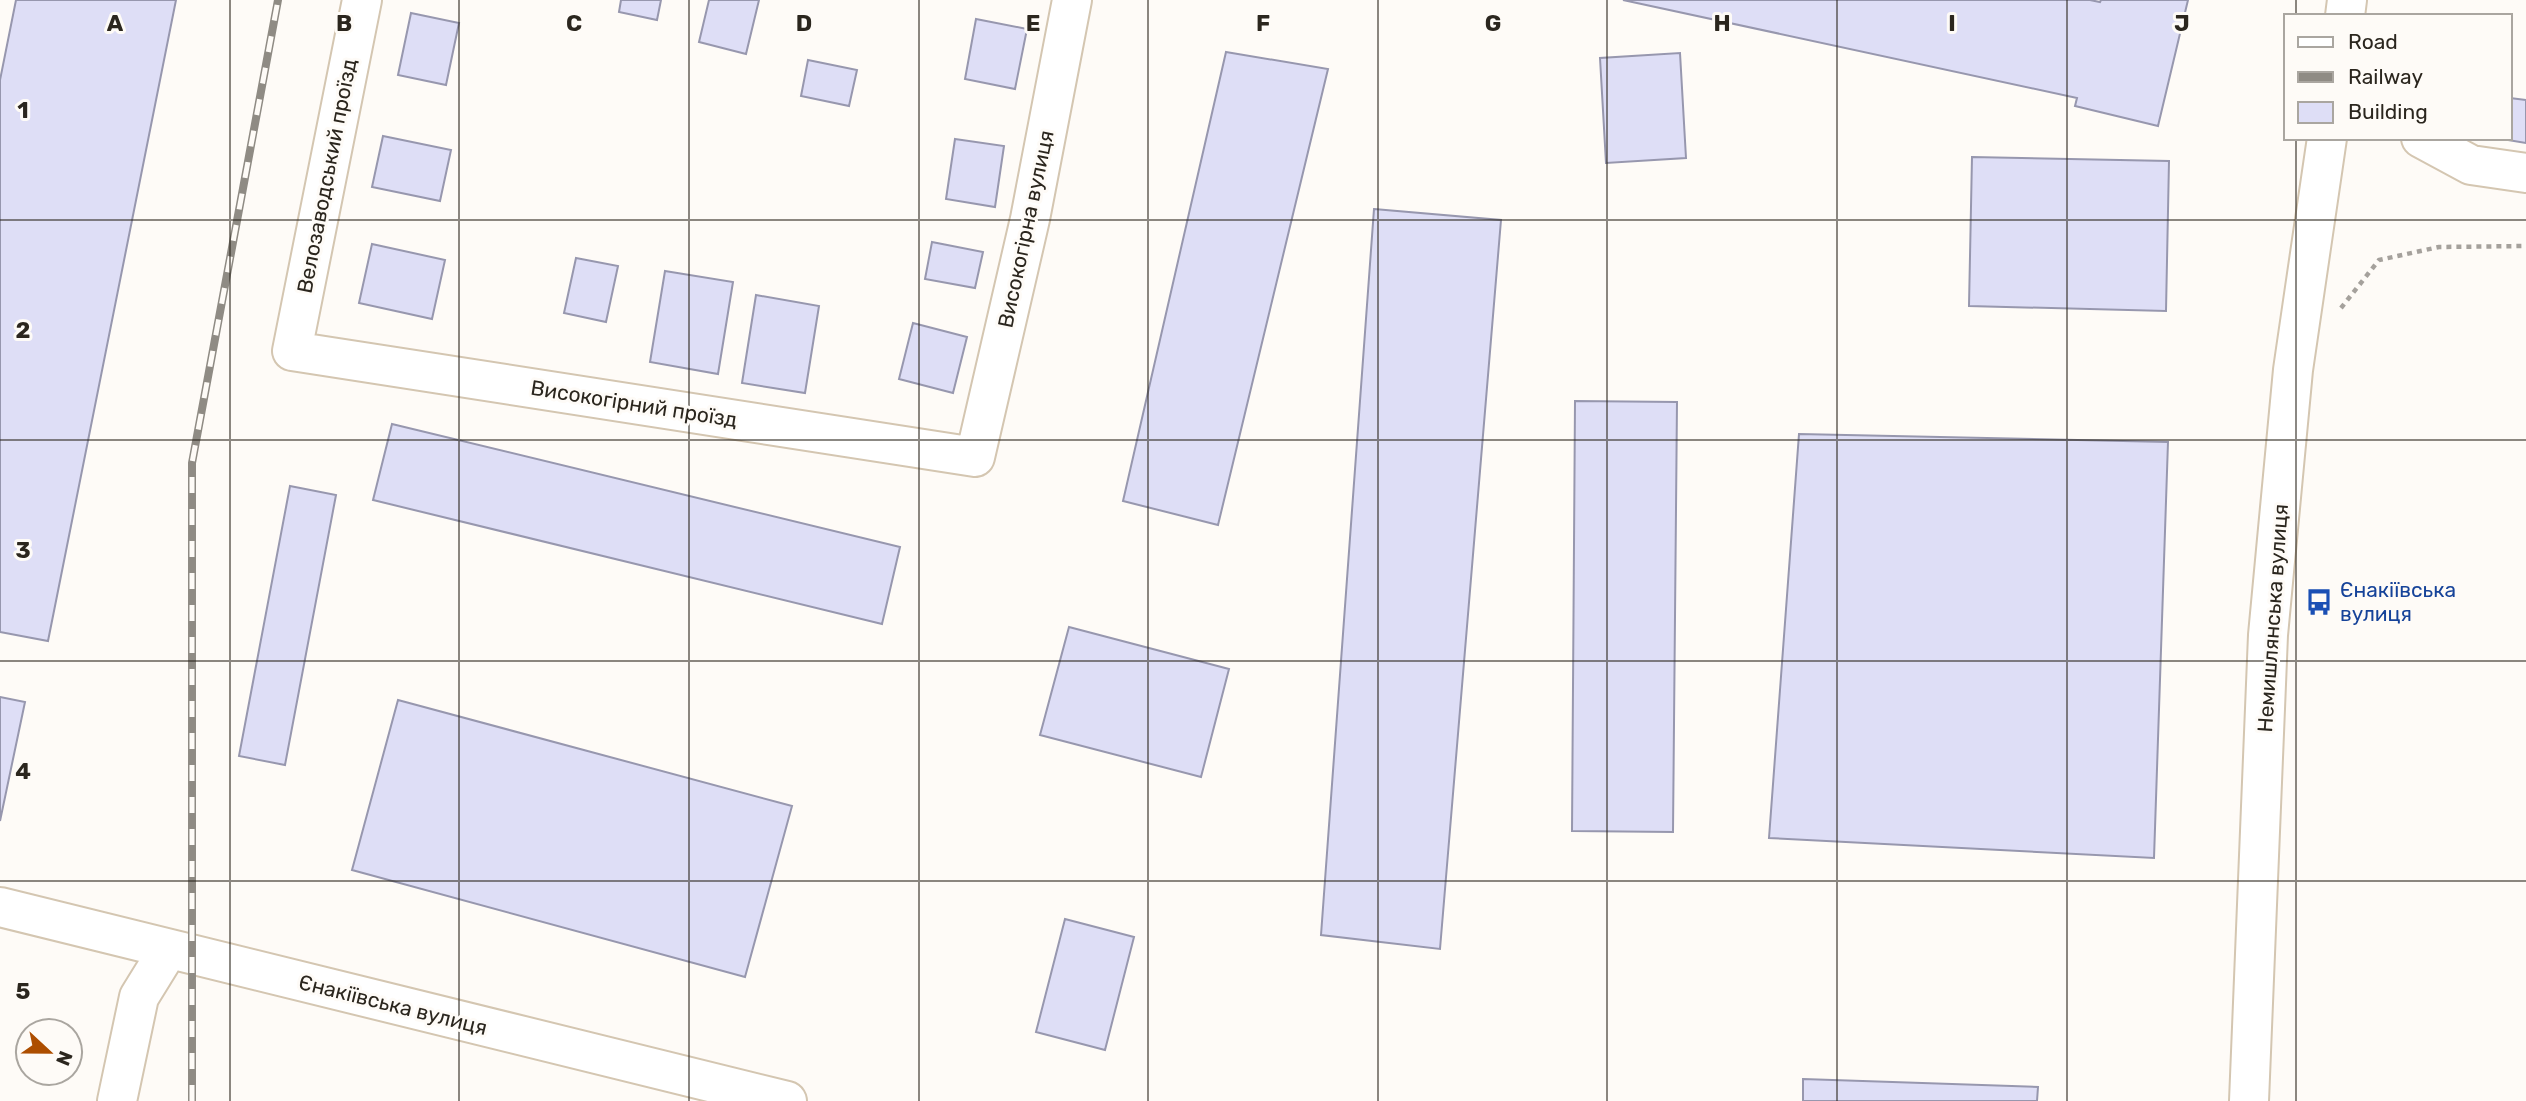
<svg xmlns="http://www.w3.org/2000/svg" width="2526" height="1101" font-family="Rubik,sans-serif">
<rect width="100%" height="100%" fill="#fefbf7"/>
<path fill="#dedef6" stroke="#9797ae" stroke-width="2" d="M16 0H176L48 641 0 632V80Z
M621 0H661L657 20 619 12Z
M709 0H759L746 54 699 42Z
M1623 0H2090L2100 2 2101 0H2188L2158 126 2075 106 2077 98Z
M411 13 459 23 446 85 398 75Z
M976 19 1027 29 1015 89 965 79Z
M1226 52 1328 69 1218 525 1123 501Z
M1680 53 1686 158 1606 163 1600 58Z
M808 60 857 70 849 106 801 96Z
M2510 98 2526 100V143L2496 138H2510Z
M383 136 451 150 440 201 372 187Z
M955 139 1004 146 995 207 946 199Z
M1972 157 2169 161 2166 311 1969 306Z
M1374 209 1501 220 1440 949 1321 935Z
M932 242 983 252 975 288 925 279Z
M372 244 445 260 432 319 359 303Z
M576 258 618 266 606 322 564 313Z
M665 271 733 282 718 374 650 362Z
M756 295 819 306 805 393 742 383Z
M913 323 967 337 953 393 899 379Z
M1575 401 1677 402 1673 832 1572 831Z
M392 424 900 547 882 624 373 500Z
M1799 434 2168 442 2154 858 1769 838Z
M290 486 336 495 285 765 239 756Z
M1069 627 1229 669 1201 777 1040 735Z
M0 697 25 702 0 821Z
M398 700 792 806 745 977 352 870Z
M1065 919 1134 937 1105 1050 1036 1032Z
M1803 1079 2038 1087 2037 1101H1803Z"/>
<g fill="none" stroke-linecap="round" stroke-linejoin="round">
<defs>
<path id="minor" d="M362 0 292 351 975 457 1030 219 1072 0
M2345 16 2347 0
M2421 138 2471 165 2526 173
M0 907 787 1101
M117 1101 139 997 168 950
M2249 1101 2268 635 2293 370 2327 138"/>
</defs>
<use href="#minor" stroke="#d4c6b1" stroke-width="42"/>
<path stroke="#a5a19c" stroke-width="4.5" stroke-dasharray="5 5" stroke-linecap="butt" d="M2341 308 2379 260 2439 247 2526 246"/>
<use href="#minor" stroke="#fff" stroke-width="38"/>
<defs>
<path id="rail" d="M192 1101V463L278 0"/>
</defs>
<use href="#rail" stroke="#8f8b84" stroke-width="8"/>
<use href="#rail" stroke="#fefbf7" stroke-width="5" stroke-dasharray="16" stroke-linecap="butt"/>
</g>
<path fill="none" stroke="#2b261e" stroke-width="2" stroke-opacity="0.55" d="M230 0V1101M459 0V1101M689 0V1101M919 0V1101M1148 0V1101M1378 0V1101M1607 0V1101M1837 0V1101M2067 0V1101M2296 0V16M2296 138V1101M0 220H2526M0 440H2526M0 661H2526M0 881H2526"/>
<defs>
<symbol id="bus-bare" viewBox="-9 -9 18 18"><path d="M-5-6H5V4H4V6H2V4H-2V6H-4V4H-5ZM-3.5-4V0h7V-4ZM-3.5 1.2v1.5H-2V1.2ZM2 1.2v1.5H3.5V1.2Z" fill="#1a4fb4" stroke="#fefbf7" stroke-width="2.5" paint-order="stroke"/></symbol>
</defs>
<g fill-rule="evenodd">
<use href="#bus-bare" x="2300" y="583" width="38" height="38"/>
</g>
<g text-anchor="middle" stroke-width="6" stroke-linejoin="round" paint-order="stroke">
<g font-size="21" fill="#2b261e" stroke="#fefbf7">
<text transform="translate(327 176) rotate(-79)" y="7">Велозаводський проїзд</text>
<text transform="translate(1026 229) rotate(-78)" y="7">Високогірна вулиця</text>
<text transform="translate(634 404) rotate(9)" y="7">Високогірний проїзд</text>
<text transform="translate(2273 618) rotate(-86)" y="7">Немишлянська вулиця</text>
<text transform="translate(393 1005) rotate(14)" y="7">Єнакіївська вулиця</text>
</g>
<g font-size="21" fill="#164399" stroke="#fefbf7" text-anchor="start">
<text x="2340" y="597">Єнакіївська<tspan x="2340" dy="24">вулиця</tspan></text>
</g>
</g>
<g font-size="23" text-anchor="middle" font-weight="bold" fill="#2b261e" stroke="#fefbf7" stroke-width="6" stroke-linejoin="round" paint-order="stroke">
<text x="115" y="31">A</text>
<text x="344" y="31">B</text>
<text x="574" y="31">C</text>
<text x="804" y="31">D</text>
<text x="1033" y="31">E</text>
<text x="1263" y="31">F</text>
<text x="1493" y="31">G</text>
<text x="1722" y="31">H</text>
<text x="1952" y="31">I</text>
<text x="2182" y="31">J</text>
<text x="23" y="118">1</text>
<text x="23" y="338">2</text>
<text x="23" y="558">3</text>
<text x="23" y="779">4</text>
<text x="23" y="999">5</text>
</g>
<rect x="2284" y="14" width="228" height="126" fill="#fefbf7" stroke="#aaa6a0" stroke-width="2"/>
<rect x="2298" y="37" width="35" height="10" fill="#ffffff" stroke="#aaa6a0" stroke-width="2"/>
<text x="2348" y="49" font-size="21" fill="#2b261e">Road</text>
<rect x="2298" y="72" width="35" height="10" fill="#8f8b84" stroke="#aaa6a0" stroke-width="2"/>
<text x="2348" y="84" font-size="21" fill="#2b261e">Railway</text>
<rect x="2298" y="102" width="35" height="21" fill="#dedef6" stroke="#aaa6a0" stroke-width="2"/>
<text x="2348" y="119" font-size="21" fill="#2b261e">Building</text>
<g transform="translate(49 1052) rotate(112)"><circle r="33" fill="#fefbf7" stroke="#aaa6a0" stroke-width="2"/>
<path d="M0-5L12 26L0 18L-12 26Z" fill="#ad4e00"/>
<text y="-10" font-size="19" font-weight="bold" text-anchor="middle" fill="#2b261e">N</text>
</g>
</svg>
